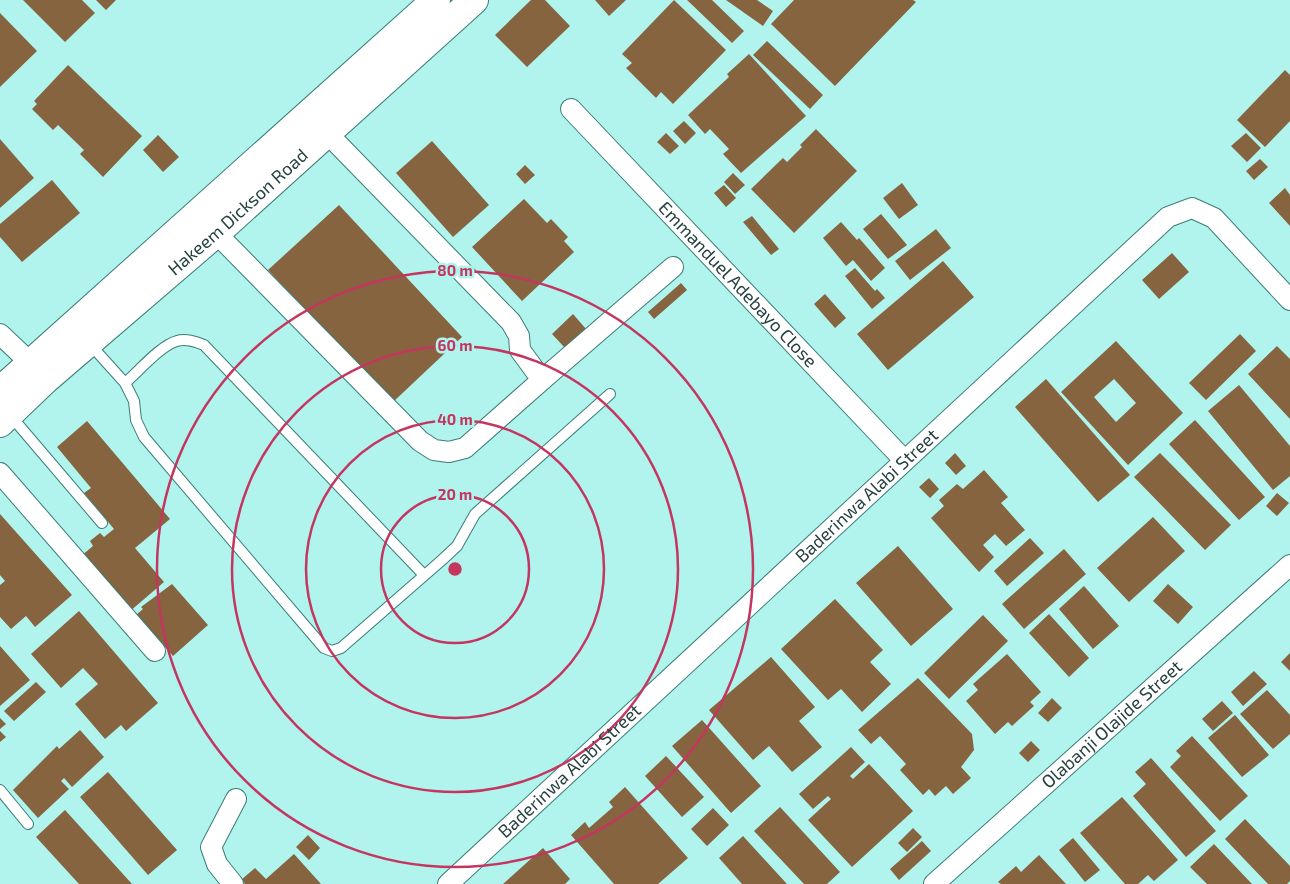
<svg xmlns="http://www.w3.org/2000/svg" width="1290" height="884" font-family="'Exo 2',sans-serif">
<rect width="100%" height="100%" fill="#b0f4ed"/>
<path fill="#85643f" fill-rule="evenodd" d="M23 0H82L95 13 65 42Z
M96 0H116L106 10Z
M531 0H545L570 26 527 67 495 35Z
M595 0H626L609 16Z
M674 0 726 50 673 104 661 92 656 98 626 68 632 63 622 54Z
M687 0H712L744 31 732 43Z
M726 0H757L773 11 763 26Z
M794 0H913L916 2 835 86 771 24Z
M0 13 37 51 0 87Z
M767 41 823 95 810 109 753 55Z
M749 54 806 116 741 173 723 154 729 149 710 129 705 134 688 115 729 77 727 74Z
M68 65 142 136 103 177 80 154 84 150 58 125 53 130 32 109 37 104 34 101Z
M1285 70 1290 75V121L1265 147 1237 120Z
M684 121 696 133 685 144 673 131Z
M816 129 857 171 794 233 751 189 783 158 787 162 802 147 800 145Z
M666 133 679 146 670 154 657 142Z
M1246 133 1261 148 1247 162 1231 146Z
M158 135 179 157 163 172 143 150Z
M0 139 34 178 0 208Z
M432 141 489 205 453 237 396 173Z
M1260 159 1268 167 1254 180 1246 171Z
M525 165 535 175 525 184 516 174Z
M733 173 745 185 735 194 724 182Z
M52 180 80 213 22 262 0 237V224Z
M902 183 918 205 899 219 883 198Z
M724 185 736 198 726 207 714 193Z
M1285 188 1290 195V226L1269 203Z
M524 199 547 223 551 219 568 237 564 241 574 252 522 301 472 247Z
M339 205 462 337 392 403 268 270Z
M881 214 907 245 888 259 863 229Z
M752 216 779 249 771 255 743 222Z
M841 222 857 240 859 238 885 268 871 281 853 260 846 266 823 238Z
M936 229 951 248 910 280 895 261Z
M1172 253 1189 272 1159 299 1142 280Z
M943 261 974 297 888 370 857 334Z
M855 268 875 291 877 289 885 298 872 309 845 276Z
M681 283 687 290 654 319 648 312Z
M825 294 846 318 835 328 814 304Z
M573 314 586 329 565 348 552 334Z
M1240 334 1256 351 1206 400 1189 383Z
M1116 341 1183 413 1128 465 1061 392ZM1114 379 1136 403 1116 422 1094 397Z
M1277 346 1290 359V419L1248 374Z
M1046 379 1130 475 1098 502 1015 407Z
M1239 385 1290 446V476L1273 490 1208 411Z
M1195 420 1265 497 1239 520 1169 444Z
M87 421 170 519 135 548 164 582 129 612 81 556 93 546 90 541 100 533 104 537 114 529 84 493 91 488 57 447Z
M955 453 966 466 956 475 945 463Z
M1160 453 1231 525 1205 550 1134 477Z
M984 470 1008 497 1001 503 1025 530 1006 546 995 534 983 545 994 557 979 572 931 518 944 506 939 500 957 484 963 489Z
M929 478 939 489 930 498 919 487Z
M1277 493 1289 503 1277 516 1266 506Z
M0 514 72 595 35 627 26 616 11 629 0 617V585L5 581 0 575Z
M1153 517 1185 551 1129 602 1097 568Z
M1030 538 1044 553 1007 586 994 571Z
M898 546 953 609 911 646 856 583Z
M1064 549 1086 574 1024 629 1002 604Z
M172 584 208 625 173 656 136 615 143 609 141 607Z
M1168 584 1193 607 1178 624 1153 601Z
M1084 586 1119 626 1093 649 1059 609Z
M835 599 883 650 870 662 891 684 862 712 841 689 828 700 781 649Z
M79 611 158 703 126 731 121 725 105 739 75 704 98 684 83 668 61 688 31 654Z
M1049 614 1089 658 1069 677 1029 633Z
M983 615 1008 641 949 699 924 673Z
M0 646 30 680 0 706Z
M1290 653V671L1281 662Z
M1007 654 1041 692 1030 702 1034 706 1012 726 1008 722 995 734 966 701 978 690 973 684Z
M771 657 815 707 799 721 822 747 792 772 769 746 753 760 709 710Z
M1254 671 1267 684 1243 706 1231 692Z
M918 678 972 734 974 750 961 767 971 778 953 794 946 786 935 796 929 789 923 795 900 770 906 764 880 736 871 744 858 730Z
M36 682 46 692 14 721 4 711Z
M1267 690 1290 715V734L1273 749 1240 714Z
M1052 698 1062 708 1048 722 1038 713Z
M1222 701 1233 713 1213 731 1202 719Z
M1235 715 1269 755 1242 777 1208 738Z
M0 718 6 724 0 729Z
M702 720 761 786 731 813 672 746Z
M80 730 104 757 72 787 64 778 61 781 69 789 38 818 13 790 57 746 59 749Z
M0 731 6 737 0 742Z
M1192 736 1248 796 1220 821 1170 767 1181 756 1176 751Z
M1031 741 1040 750 1028 762 1019 753Z
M851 747 865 762 850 776 853 779 869 764 913 811 852 867 808 820 831 799 828 796 813 809 799 794Z
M666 756 704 797 682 817 645 776Z
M1151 758 1216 831 1186 857 1133 796 1146 784 1135 772Z
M108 772 177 850 148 875 80 797Z
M625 787 688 858 658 884H614L571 835 585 822 589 828 613 807 609 802Z
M1122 797 1178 860 1154 881 1148 875 1138 884H1125L1080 833Z
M780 807 840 872 827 884H804L754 831Z
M713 808 729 825 707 846 691 829Z
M65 810 132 884H79L36 837Z
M1245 819 1290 866V881L1287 884H1268L1225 839Z
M913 828 922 837 907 852 898 843Z
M308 835 320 848 309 860 296 847Z
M743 836 787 884H742L719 858Z
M1073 838 1100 870 1085 882 1059 850Z
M922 841 931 851 899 880 890 869Z
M1214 844 1252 884H1207L1190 867Z
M543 848 570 879 565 884H503Z
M294 854 321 884H245L241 880 255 868 266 879Z
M1039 855 1066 884H1001L998 882 1016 866 1021 872Z"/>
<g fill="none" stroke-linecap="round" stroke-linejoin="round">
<defs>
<path id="service" d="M89 343 125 383 134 401 136 420 144 437 324 648 332 651 341 648 442 560 457 546 475 514 610 394
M125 383C138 372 161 345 177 341 186 338 196 342 204 345L424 575
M10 415 102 523
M0 790 28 824"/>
<g id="minor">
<path id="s1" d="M571 109 904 460"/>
<path d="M216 233 420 441 434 450 449 452 465 448 542 380 520 350 519 336 511 322 327 133"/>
<path d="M0 334 40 372"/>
<path d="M542 380 673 267"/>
<path d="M0 473 155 651"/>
<path d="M233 884 217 864 211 847 236 799"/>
<path id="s2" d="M448 884 1168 217 1192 208 1214 218 1290 300"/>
<path id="s3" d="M934 884 1290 565"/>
</g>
<g id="secondary">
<path d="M0 391 436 0"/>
<path id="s4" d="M0 423 46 379 216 233 474 0"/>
</g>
</defs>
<use href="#service" stroke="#3b7d77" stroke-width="12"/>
<use href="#minor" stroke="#3b7d77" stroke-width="22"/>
<use href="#secondary" stroke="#3b7d77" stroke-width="30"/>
<use href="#service" stroke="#fff" stroke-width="10"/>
<use href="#minor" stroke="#fff" stroke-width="20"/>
<use href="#secondary" stroke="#fff" stroke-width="28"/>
</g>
<g fill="none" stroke="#c4365f" stroke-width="2.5">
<circle cx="455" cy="569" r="74"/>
<circle cx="455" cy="569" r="149"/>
<circle cx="455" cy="569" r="223"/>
<circle cx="455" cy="569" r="298"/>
</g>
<g text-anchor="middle" stroke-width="5" stroke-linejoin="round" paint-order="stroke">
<g font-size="18" fill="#26413f" stroke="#b0f4ed">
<text dy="6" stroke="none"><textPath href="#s4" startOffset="318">Hakeem Dickson Road</textPath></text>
<text dy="6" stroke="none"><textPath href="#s1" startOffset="242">Emmanduel Adebayo Close</textPath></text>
<text dy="6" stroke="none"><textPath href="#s2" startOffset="571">Baderinwa Alabi Street</textPath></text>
<text dy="6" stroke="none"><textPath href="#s3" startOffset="239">Olabanji Olajide Street</textPath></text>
<text dy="6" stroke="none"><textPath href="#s2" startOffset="166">Baderinwa Alabi Street</textPath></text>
</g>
</g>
<circle cx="455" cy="569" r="8" fill="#c4365f" stroke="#b0f4ed" stroke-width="2.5"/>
<g font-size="15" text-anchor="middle" font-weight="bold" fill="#c4365f" stroke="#b0f4ed" stroke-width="5" stroke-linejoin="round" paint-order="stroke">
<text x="455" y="276">80 m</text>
<text x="455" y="351">60 m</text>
<text x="455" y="425">40 m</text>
<text x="455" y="500">20 m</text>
</g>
</svg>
